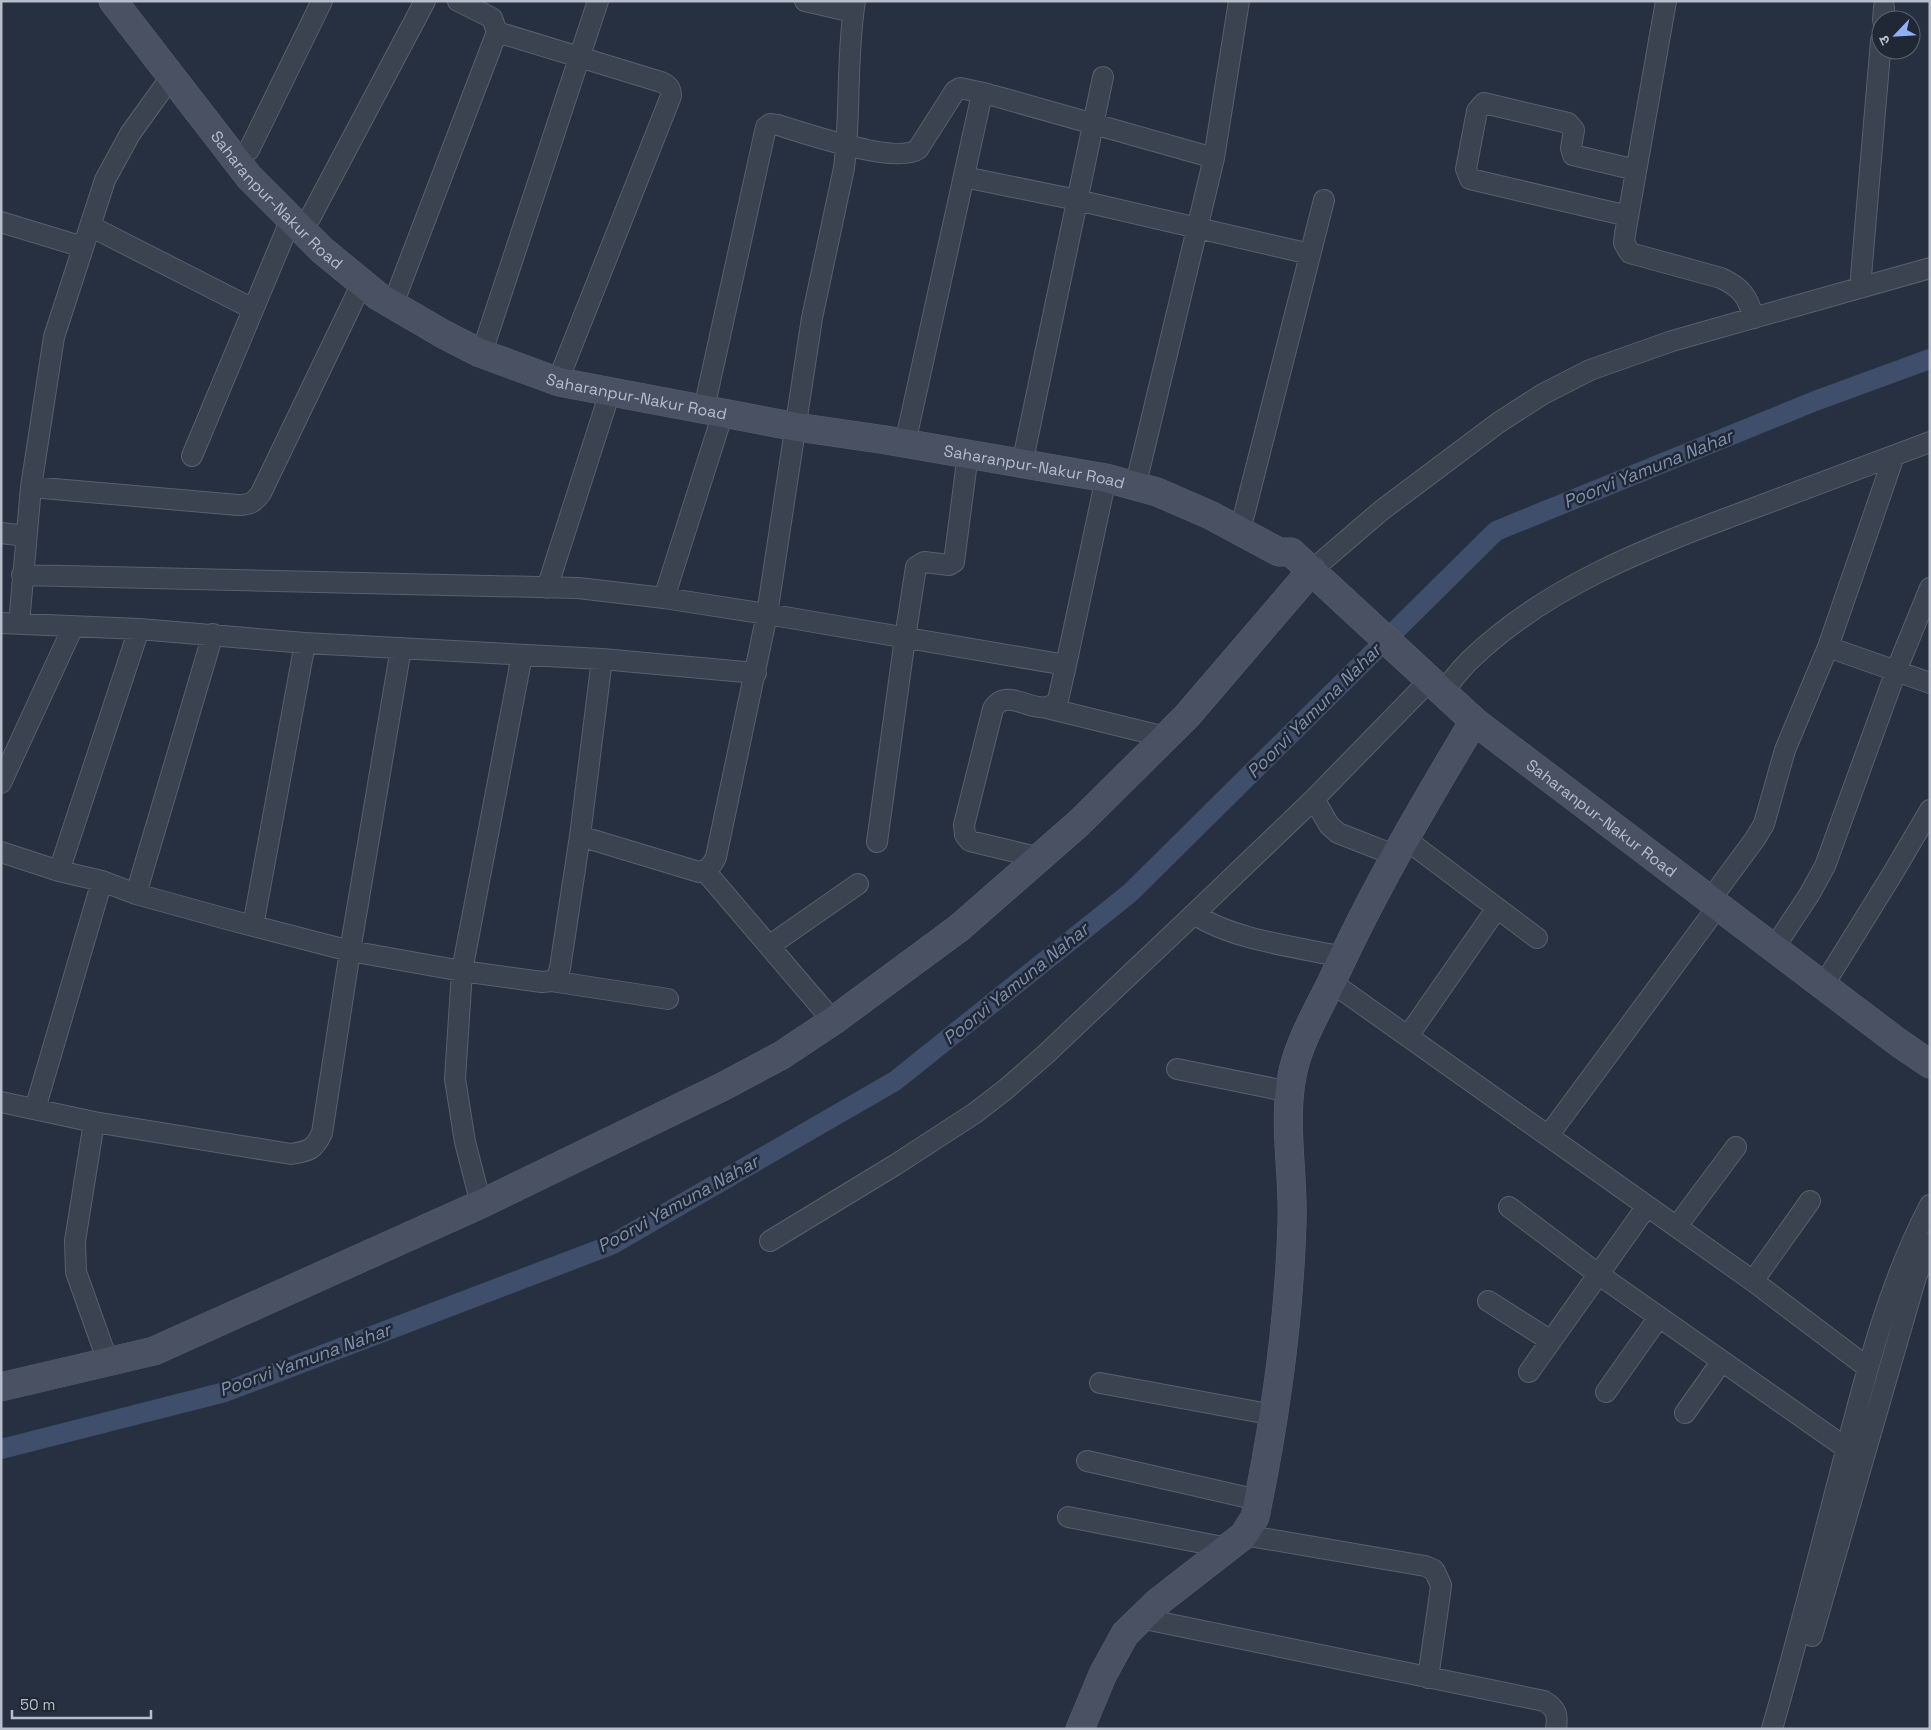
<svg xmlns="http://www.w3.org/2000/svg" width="1931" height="1730" font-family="'Space Grotesk','Noto Sans Devanagari',sans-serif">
<rect width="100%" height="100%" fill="#273040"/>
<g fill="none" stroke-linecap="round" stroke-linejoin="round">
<path stroke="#3f4e6a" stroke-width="20" d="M1 1449 225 1392 611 1245 895 1081 1130 893 1496 531 1815 401 1930 359"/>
<defs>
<path id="street" d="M805 1 853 12
M1666 1 1625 234 1624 243 1630 253 1721 278C1742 288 1747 296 1754 318
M1883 20 1884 7
M497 32 661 82C668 85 671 88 671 96L563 368
M249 150 322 1
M964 177 1077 200 1310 254
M1628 216 1470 179 1466 169 1477 111 1484 103 1568 123 1574 130 1571 148 1573 155 1636 170
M310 218 425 1
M1 222 83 247
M90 226 253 309
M1860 288 1881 41
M398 291 497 32 492 18 458 1
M486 340 598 1
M707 395 766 127 770 124 778 125C804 133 897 165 918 149L955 91 960 88 988 94
M908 430 980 103C984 95 987 94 995 96L1214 158
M1025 450 1103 77
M192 456 291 219
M1139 471 1214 158 1239 1
M31 487 238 505C249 505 254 503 261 493L362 283
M1244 515 1324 200
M1 533 26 536
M1312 570 1382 510 1498 423 1543 394 1590 370 1672 341 1930 268
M22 575 578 588 664 598 767 614 1066 665 1106 478
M547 588 610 392
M664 598 723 413
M1 623 139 629 305 643 602 659 756 673
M19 624 31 487 54 337 105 180 130 134 171 77
M1828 647 1930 683
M1442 693C1451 682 1459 671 1469 661 1546 586 1647 548 1746 511 1807 488 1868 465 1930 442
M1047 708 1165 737
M1 783 73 627
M1314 799 1329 825 1338 833 1394 855
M580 836 699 872C708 870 712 866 716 857L767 614 812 318 844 168C851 113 846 56 855 1
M1404 838 1537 938
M877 842 905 638 916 567 924 562 949 565 954 562 968 454
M1 852 59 871 102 881 136 894 234 921 350 951 462 971 542 982 551 981 557 977 560 968 580 836 602 659
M1040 858 970 841 965 835 964 825 993 709C1009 683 1040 723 1058 700L1066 665
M59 871 139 629
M705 871 833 1021
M136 894 213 634
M1710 900 1755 839 1764 824 1785 750 1828 647 1894 456
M1194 914C1233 940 1297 947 1343 957
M253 926 305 643
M769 946 858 884
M1774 948 1809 895 1825 866 1896 671 1930 588
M551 981 668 999
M1331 982 1753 1281 1867 1367
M1823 986 1893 873 1930 810
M1408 1036 1497 908
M1177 1069 1290 1092
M1 1102 94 1122 291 1154C309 1151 314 1150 322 1133L350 951 401 648
M35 1109 102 881
M94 1122 75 1241 76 1272 108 1362
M1548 1136 1718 906
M481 1204 465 1142 455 1079 462 971 522 655
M1509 1207 1598 1274 1846 1448
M1677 1226 1736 1147
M770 1241 895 1165 975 1113 1006 1089 1046 1054 1194 914 1314 799 1430 680
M1753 1281 1810 1201
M1488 1301 1551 1341
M1529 1372 1647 1206
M1100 1383 1274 1415
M1606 1392 1659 1317
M1685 1413 1722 1361
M1087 1461 1258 1500
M1068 1517 1228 1548
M1244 1535 1425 1566 1434 1570 1441 1585 1440 1594 1428 1678
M1140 1618 1544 1701C1557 1709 1558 1715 1556 1729
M1812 1636 1916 1277 1930 1243
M1772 1729C1797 1642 1819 1554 1842 1466 1865 1377 1887 1287 1930 1205"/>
<g id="secondary">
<path id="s1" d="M113 1 249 177 322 250 378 296 443 334 480 353 559 382 797 427 886 440 1106 478 1157 492 1210 515 1279 552H1291L1474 721 1899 1043 1930 1064"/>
<path d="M1 1387 154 1351 481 1204 722 1087 782 1055 833 1021 959 928 1079 823 1187 716 1312 570"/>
<path d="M1080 1729 1103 1674 1125 1634 1158 1602 1244 1535 1255 1517C1275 1421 1289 1322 1292 1223 1294 1173 1282 1121 1293 1071 1300 1040 1318 1010 1332 981 1373 891 1423 806 1474 721"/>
</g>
</defs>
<use href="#street" stroke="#59606d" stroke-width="22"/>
<use href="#secondary" stroke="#59606d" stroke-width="29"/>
<use href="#street" stroke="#3b4250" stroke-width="20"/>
<use href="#secondary" stroke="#495162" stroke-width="28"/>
</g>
<g text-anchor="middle" stroke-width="5" stroke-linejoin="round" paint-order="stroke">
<g font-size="16" fill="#b7bdca" stroke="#202735">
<text dy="6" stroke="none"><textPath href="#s1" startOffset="258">Saharanpur-Nakur Road</textPath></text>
<text dy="6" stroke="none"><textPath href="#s1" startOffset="678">Saharanpur-Nakur Road</textPath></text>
<text dy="6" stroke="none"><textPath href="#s1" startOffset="1082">Saharanpur-Nakur Road</textPath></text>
<text dy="6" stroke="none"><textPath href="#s1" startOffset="1765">Saharanpur-Nakur Road</textPath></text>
</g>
<g font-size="18" font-style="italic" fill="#8091b0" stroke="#202735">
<text transform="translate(1648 469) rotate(-22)" y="6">Poorvi Yamuna Nahar</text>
<text transform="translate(1314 711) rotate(-45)" y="6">Poorvi Yamuna Nahar</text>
<text transform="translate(1016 984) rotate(-39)" y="6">Poorvi Yamuna Nahar</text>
<text transform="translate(678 1204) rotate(-29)" y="6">Poorvi Yamuna Nahar</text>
<text transform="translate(305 1360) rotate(-20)" y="6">Poorvi Yamuna Nahar</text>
</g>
</g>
<rect width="1931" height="1730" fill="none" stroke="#b7bdca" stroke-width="5"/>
<g transform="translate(1896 35) rotate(245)"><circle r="24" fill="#202735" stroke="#5c6371"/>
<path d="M0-4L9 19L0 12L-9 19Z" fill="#92b1f4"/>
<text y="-8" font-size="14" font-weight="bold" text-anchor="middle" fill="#b7bdca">उ</text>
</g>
<path d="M12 1710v8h139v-8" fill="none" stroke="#b7bdca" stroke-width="2.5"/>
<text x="20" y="1710" font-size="15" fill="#b7bdca" stroke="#202735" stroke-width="4" paint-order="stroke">50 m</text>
</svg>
